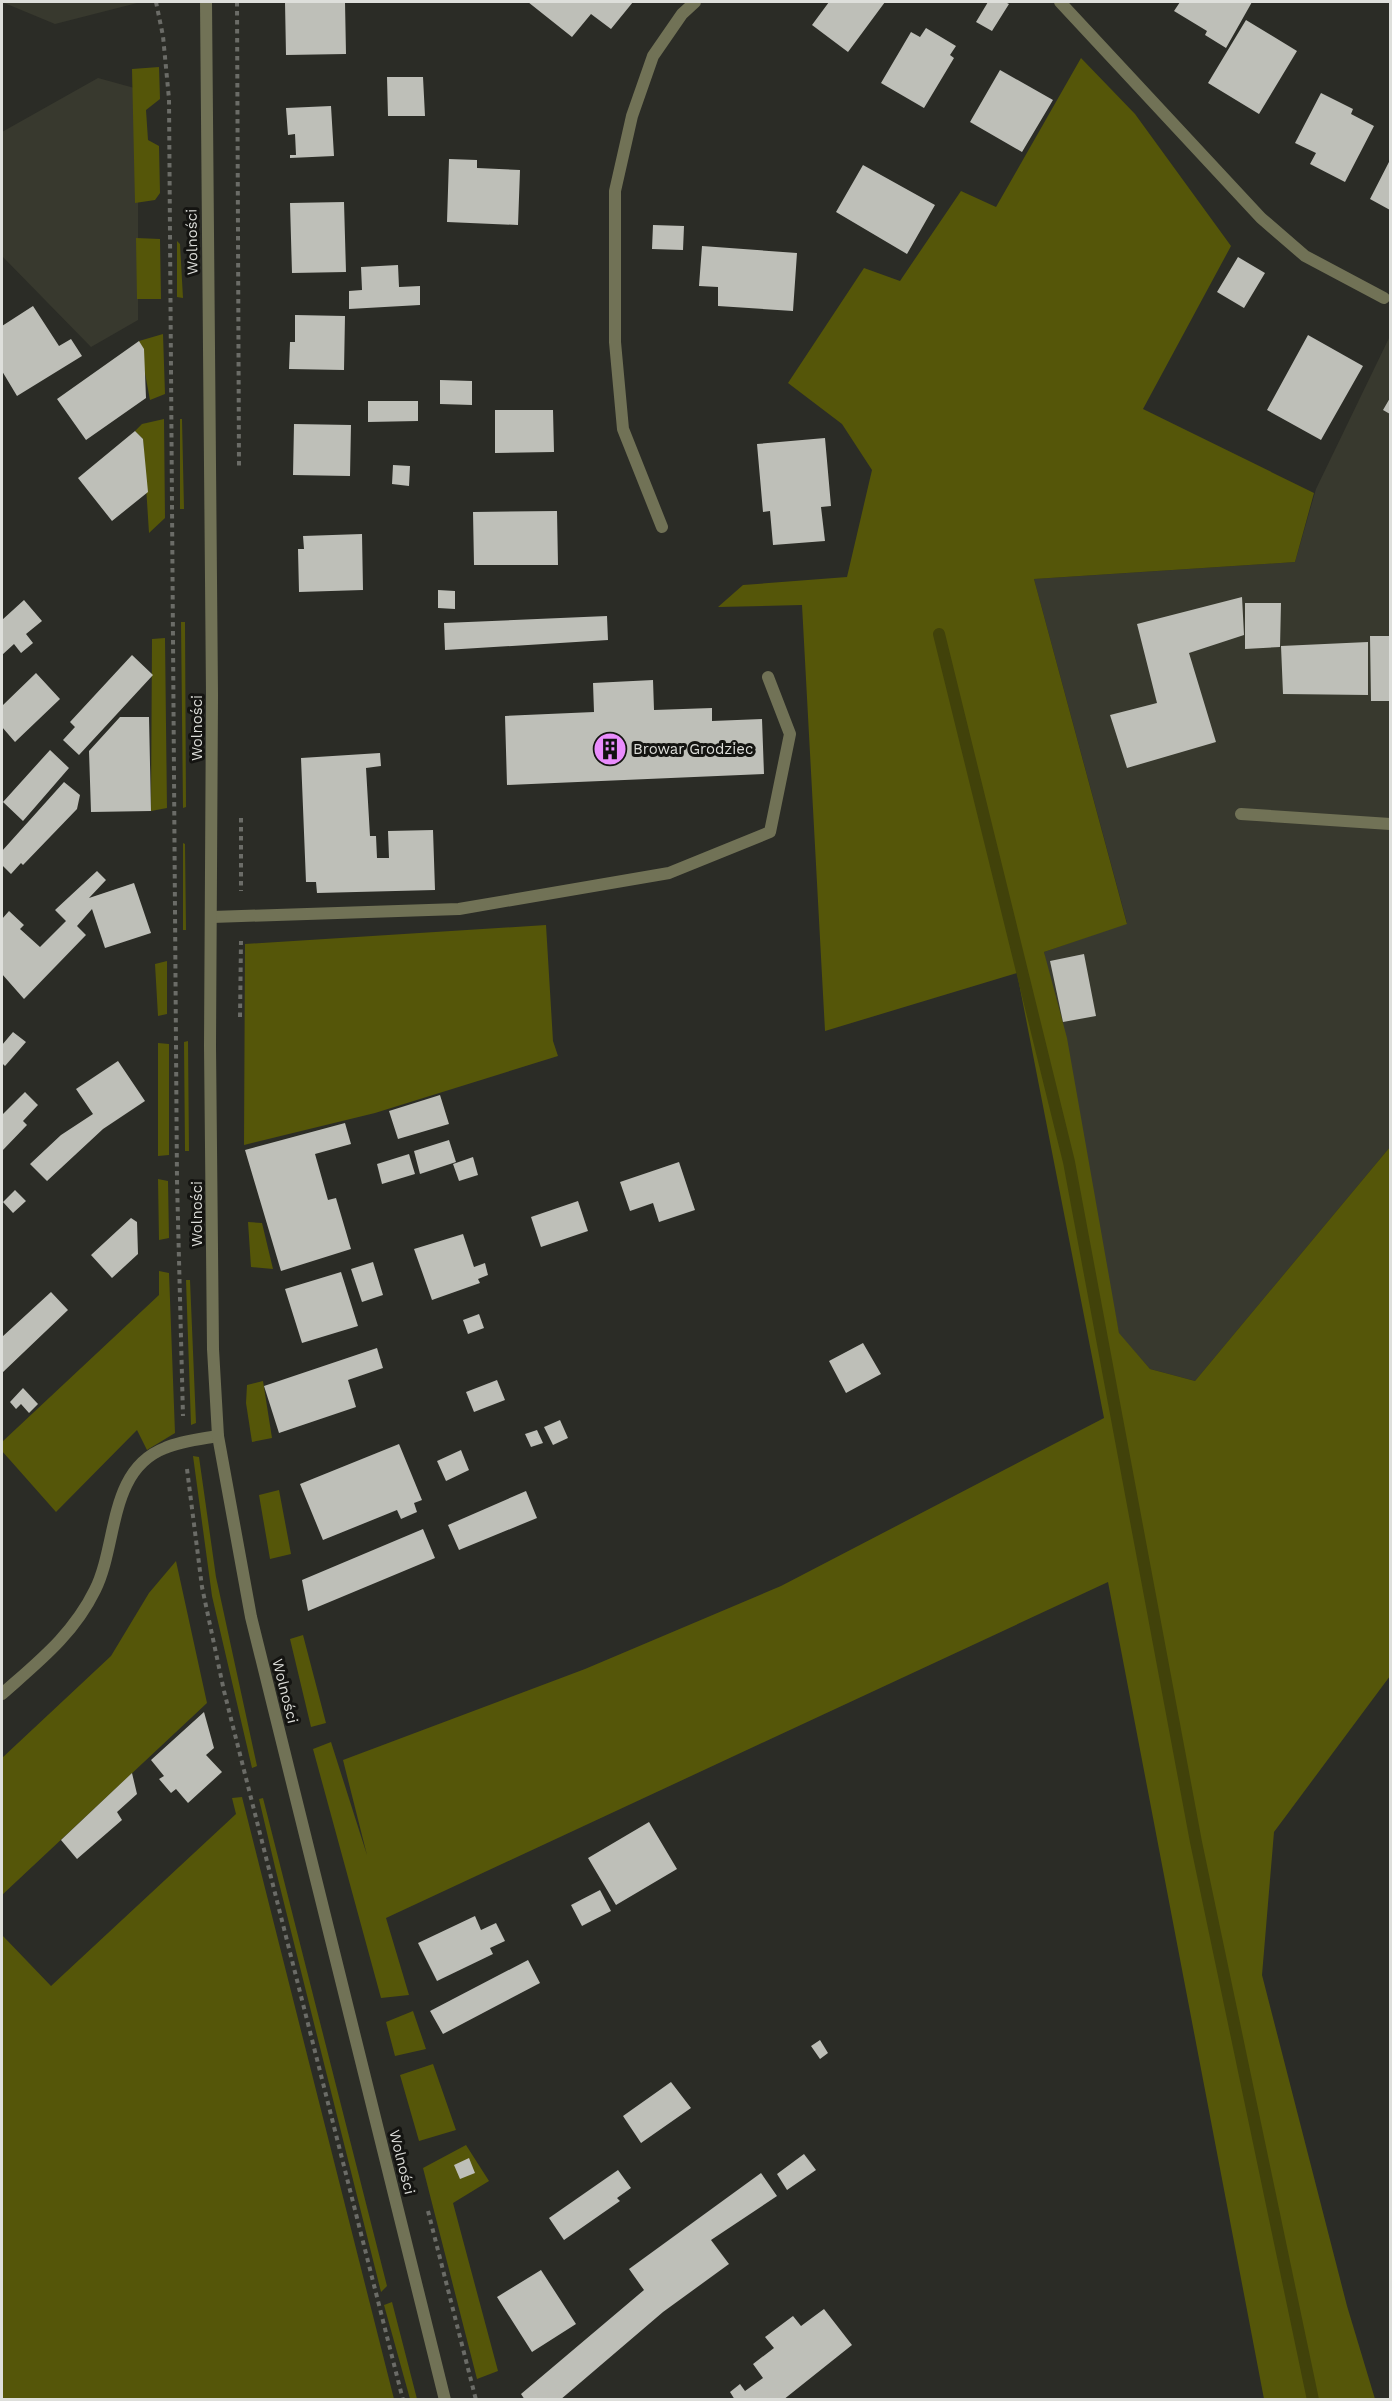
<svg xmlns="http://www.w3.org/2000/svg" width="1392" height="2401" font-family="'Work Sans',sans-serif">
<rect width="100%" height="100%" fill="#2b2c26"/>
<path fill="#38392e" d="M2 2H141L55 24Z
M98 78 138 89V320L91 347 2 256V132Z
M1390 336V1147L1195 1381 1150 1369 1119 1334 1044 952 1127 923 1034 579 1295 562 1316 489Z"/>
<path fill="#555609" d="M1081 58 1135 114 1231 246 1143 409 1314 493 1295 562 1034 579 1127 924 1044 952 1067 1038 1119 1333 1150 1369 1195 1381 1390 1147V1676L1274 1832 1262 1975 1347 2306 1375 2399H1264L1108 1582 386 1918 409 1995 381 1998 313 1749 331 1742 367 1855 343 1760 585 1669 781 1586 1104 1418 1017 973 825 1031 802 605 718 607 743 585 847 577 872 470 842 424 788 383 864 268 900 281 961 191 996 207Z
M159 67 160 99 146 110 148 140 159 146 160 193 155 200 135 203 132 69Z
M136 238 160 239 161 299H137Z
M177 241 180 244 183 298 177 297Z
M163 334 165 394 150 400 139 341Z
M164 419 165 518 149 533 143 439 135 431 142 424Z
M180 419H182L184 509H180Z
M181 622H185L186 807 183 808Z
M165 638 167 808 151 811 152 639Z
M183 843 185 844 186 930H183Z
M546 925 553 1041 558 1056 375 1113 244 1145 245 944Z
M167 961V1014L158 1016 155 964Z
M188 1041 189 1151H185L184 1042Z
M158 1043 169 1044V1155L158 1156Z
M158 1179 168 1181 169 1238 159 1240Z
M248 1222 262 1223 273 1269 251 1267Z
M159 1271 169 1273 175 1433 147 1450 137 1430 56 1512 2 1451V1442L159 1295Z
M186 1280H190L196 1423 191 1425Z
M263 1381 272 1438 252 1442 246 1403 247 1385Z
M193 1456 199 1457 216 1577 257 1766 252 1768 212 1596Z
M279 1490 291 1554 270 1559 259 1495Z
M176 1561 207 1703 2 1895V1758L111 1656 149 1593Z
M303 1635 326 1723 311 1727 290 1639Z
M242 1797 394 2399H2V1935L51 1986 236 1814 232 1798Z
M263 1798 387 2286 381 2292 275 1867 259 1799Z
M413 2011 426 2049 395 2056 386 2022Z
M433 2064 456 2130 419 2141 400 2075Z
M466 2145 489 2181 453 2203 498 2371 477 2379 423 2168Z
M392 2302 417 2399H410L384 2305Z"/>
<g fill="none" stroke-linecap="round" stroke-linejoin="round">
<path stroke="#41420a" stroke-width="12" d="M939 634 1069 1162 1196 1842 1313 2400"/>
</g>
<path fill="#bebfb8" d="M285 2H345L346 54 286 55Z
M528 2H633L611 29 591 14 572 37Z
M829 2H885L848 52 812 25Z
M988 2H1005L1009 4 992 31 976 22Z
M1180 2H1252L1226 48 1205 35 1207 31 1174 11Z
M1246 20 1297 51 1259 114 1208 83Z
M926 28 956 46 950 55 954 58 924 108 881 83 911 32 920 37Z
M1000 70 1053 100 1022 152 970 122Z
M387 77H423L425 116H388Z
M1321 93 1353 109 1351 114 1374 126 1345 182 1310 164 1316 153 1295 143Z
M331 106 334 156 290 158V155H296L295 134 288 135 286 108Z
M449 159 477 160V168L520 170 518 225 447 222Z
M1390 160V210L1370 199Z
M863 165 935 205 907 254 836 212Z
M344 202 346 272 292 273 290 203Z
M653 225 684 226 683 250 652 249Z
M702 246 797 253 793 311 718 306V287L699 286Z
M1238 257 1265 273 1244 308 1217 292Z
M398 265 399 287 420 286V305L349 309V291L362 290 361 267Z
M33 306 59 346 71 339 82 356 17 396 2 371V326Z
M295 315 345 316 344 370 289 369 290 342H295Z
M1308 335 1363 366 1321 440 1267 410Z
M139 341 144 349 146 398 86 440 57 399Z
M440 380 472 381V405L440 404Z
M1390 398V414L1383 410Z
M368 401H418V421L368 422Z
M495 410H553L554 452 495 453Z
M294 424 351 425 350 476 293 475Z
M135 431 143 439 148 492 112 521 78 478Z
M825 438 831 506 821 507 825 541 773 545 770 511 763 512 757 444Z
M393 465 410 466 409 486 392 484Z
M557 511 558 565H474L473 512Z
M362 534 363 590 299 592 298 549H304L303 536Z
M438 590 455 591V609L438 608Z
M1242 597 1244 635 1189 653 1216 742 1127 768 1110 715 1157 703 1137 624Z
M24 600 42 621 26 634 33 643 21 653 14 644 2 655V620Z
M1245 603H1281L1280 647 1245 649Z
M607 616 608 640 445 650 444 623Z
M1370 636H1390V701H1371Z
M1368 642V695L1283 694 1281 646Z
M132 655 153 675 79 755 63 740 75 727 70 722Z
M36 673 60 699 15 742 2 727V706Z
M653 680 654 710 712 708V721L762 719 764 774 507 785 505 716 594 712 593 683Z
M120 717H149L151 811 91 812 89 751Z
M50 750 69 768 23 821 3 802Z
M380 753 381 766 366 768 370 836H376L377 858H389L388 831 433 830 435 890 317 893 316 882H306L301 758Z
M64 782 80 795 77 809 23 865 21 863 11 874 2 865V851Z
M97 871 106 880 89 898 134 883 151 933 105 948 92 909 77 926 86 935 24 999 2 974V919L9 911 24 925 20 929 40 947 66 921 55 910Z
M1084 954 1096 1016 1063 1022 1050 961Z
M13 1032 26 1042 5 1066 2 1063V1045Z
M118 1061 145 1101 103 1129 47 1181 30 1164 61 1135 93 1114 76 1089Z
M25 1092 38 1105 23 1121 27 1125 2 1151V1115Z
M440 1095 449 1124 398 1139 389 1111Z
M345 1123 351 1144 315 1154 328 1200 336 1198 351 1249 281 1271 245 1150Z
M449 1140 456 1162 420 1174 414 1151Z
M409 1154 415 1174 382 1184 377 1164Z
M473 1157 478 1175 459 1181 453 1164Z
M679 1162 695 1210 659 1222 653 1203 630 1211 620 1182Z
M15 1190 26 1201 13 1213 3 1202Z
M578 1201 588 1231 541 1247 531 1217Z
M131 1218 137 1222 138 1254 112 1278 91 1255Z
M463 1234 474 1267 485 1263 488 1275 478 1279 480 1283 432 1300 414 1249Z
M373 1262 383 1295 362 1302 351 1269Z
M341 1272 358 1326 302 1343 285 1289Z
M51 1292 68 1310 2 1373V1337Z
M479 1314 484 1328 468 1334 463 1320Z
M863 1343 881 1374 846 1393 829 1361Z
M377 1348 383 1368 348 1380 356 1407 279 1433 264 1386Z
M497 1380 505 1400 474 1412 466 1392Z
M23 1388 38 1404 29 1413 21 1404 16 1409 10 1402Z
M560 1420 568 1438 553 1445 544 1427Z
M537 1430 543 1443 531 1447 525 1434Z
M399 1444 422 1500 414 1503 417 1512 401 1519 397 1510 323 1540 300 1484Z
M461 1450 469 1470 446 1481 437 1461Z
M526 1491 537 1518 459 1550 448 1525Z
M423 1529 435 1558 308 1611 302 1580Z
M204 1712 214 1748 206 1755 222 1772 188 1803 176 1789 171 1793 159 1779 164 1776 151 1760Z
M132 1773 137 1794 117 1812 122 1820 77 1859 61 1840Z
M649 1822 677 1869 616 1905 588 1858Z
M600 1890 611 1911 582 1926 571 1905Z
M475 1916 481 1930 496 1923 505 1941 490 1948 493 1954 437 1981 418 1943Z
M528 1960 540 1983 443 2034 430 2011Z
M820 2040 828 2053 820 2059 811 2046Z
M671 2082 691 2108 641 2143 623 2116Z
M804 2154 816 2170 787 2190 777 2174Z
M469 2158 475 2173 460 2179 454 2165Z
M618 2170 631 2188 617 2198 620 2201 564 2240 549 2218Z
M761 2173 777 2196 711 2240 729 2264 663 2312 560 2400H525L521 2394 644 2290 629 2269Z
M541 2270 576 2324 532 2352 497 2297Z
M824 2309 852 2345 783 2400H735L730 2392 740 2384 745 2391 763 2378 753 2364 774 2348 765 2337 793 2316 801 2326Z"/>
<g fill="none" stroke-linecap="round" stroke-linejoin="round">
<path stroke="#6b6c67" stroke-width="4" stroke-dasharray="4.5 4.5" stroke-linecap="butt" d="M156 2 163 36 169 99 177 1181 183 1416
M237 2 239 468
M241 818V891
M240 1017 241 941
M187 1469 202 1587 224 1691 403 2400
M428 2211 476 2400"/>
<path stroke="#717256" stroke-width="12" d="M1060 2 1261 218 1305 256 1384 298
M662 527 623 429 615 342V191L632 116 653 56 682 14 695 2
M1241 814 1390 824
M212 917 459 909 669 873 770 832 790 734 768 677
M2 1694C38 1662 73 1635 95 1590 118 1544 108 1470 165 1448 181 1441 201 1439 218 1436"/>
<path stroke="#717256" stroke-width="12" d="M206 2 212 695 210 1046 213 1349 218 1436 251 1617 445 2400"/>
</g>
<defs>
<symbol id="building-disc" viewBox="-11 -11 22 22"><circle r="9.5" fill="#ea8dfd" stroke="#141411"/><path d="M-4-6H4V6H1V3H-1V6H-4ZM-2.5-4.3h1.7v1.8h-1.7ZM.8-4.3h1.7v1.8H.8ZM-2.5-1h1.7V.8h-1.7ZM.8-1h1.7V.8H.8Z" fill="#111"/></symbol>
</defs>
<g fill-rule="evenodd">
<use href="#building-disc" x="591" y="730" width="38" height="38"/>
</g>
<g text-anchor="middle" stroke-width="6" stroke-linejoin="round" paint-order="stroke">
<g font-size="15" fill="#dedfdb" stroke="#141411">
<text transform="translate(192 242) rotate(-91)" y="5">Wolności</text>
<text transform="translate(197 728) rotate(-90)" y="5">Wolności</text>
<text transform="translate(197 1214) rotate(-90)" y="5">Wolności</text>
<text transform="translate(285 1691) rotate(76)" y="5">Wolności</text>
<text transform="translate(402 2162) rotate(76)" y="5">Wolności</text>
</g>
<g font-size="15" fill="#dedfdb" stroke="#141411" text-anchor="start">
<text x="633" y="754">Browar Grodziec</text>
</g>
</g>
<rect width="1392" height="2401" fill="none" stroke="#dedfdb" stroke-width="6"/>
</svg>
